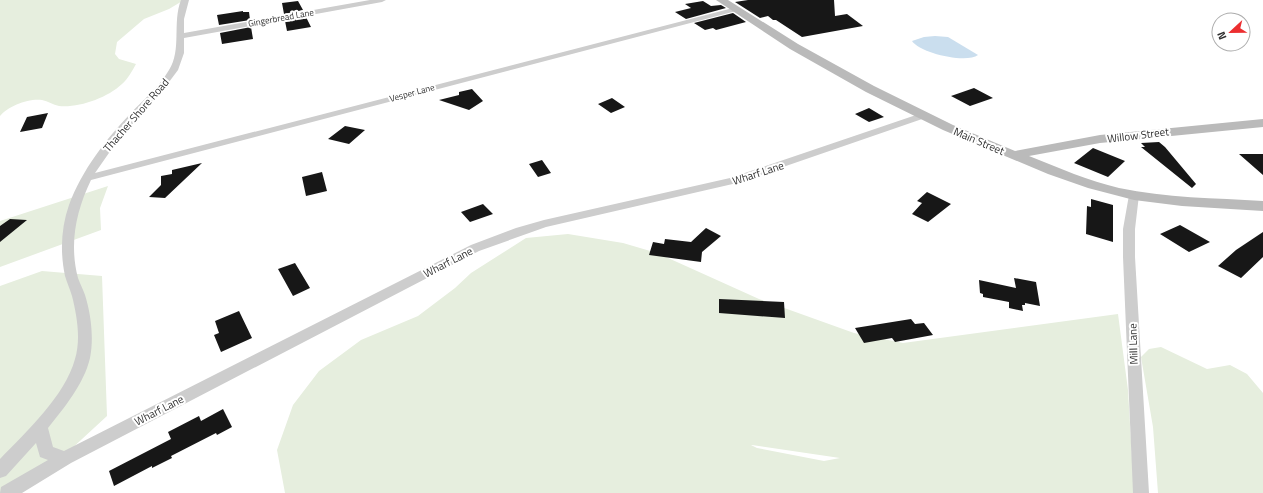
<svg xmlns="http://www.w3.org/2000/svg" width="1263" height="493" font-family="'Titillium Web',sans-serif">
<rect width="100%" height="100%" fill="#fff"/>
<path fill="#e6eede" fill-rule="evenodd" d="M0 0H184L169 9 144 19 117 42 115 54 119 59 136 64C132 71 128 79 122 84 107 98 79 108 59 106 53 105 48 101 42 100 29 98 8 106 0 116Z
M108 186 100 208 101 230 0 267V221Z
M568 234 623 243 657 253 759 299 854 333 903 343 1118 314 1128 390 1134 493H285L277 450 293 405 319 371 361 340 418 316 455 288 471 273 526 238ZM751 445H752L840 458 824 461 757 448Z
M42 271 102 276 107 416 30 487 0 493V286Z
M1161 347 1207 369 1230 365 1247 374 1263 393V493H1158L1153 427 1141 357 1149 349Z"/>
<path fill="#cadeee" d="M935 36 948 37 978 55C966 64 920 53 912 41L924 37Z"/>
<path fill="#171717" d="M748 0H834L835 16 847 14 863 26 802 37 776 20H773L768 16 760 18 735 2Z
M298 1 303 10 284 14 282 3Z
M703 1 711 6 721 5 726 8 686 19 675 12 691 8 685 4Z
M243 11V12H249L250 20 219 25 217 15Z
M733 13 746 22 716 30 713 28 705 30 694 23Z
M306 17 311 27 287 31 285 21Z
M251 27 253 39 222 44 220 33Z
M974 88 993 98 970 106 951 96Z
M472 89 483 101 469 110 439 100 459 95V92Z
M612 98 625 107 611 113 598 104Z
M869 108 884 117 869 122 855 114Z
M48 113 42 128 20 132 27 117Z
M345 126 365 130 349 144 328 139Z
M1159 142 1165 147 1196 184 1192 188 1141 147H1145L1141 143Z
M1093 148 1125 161 1108 177 1074 163Z
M1239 154H1263V175Z
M542 160 551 173 538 177 529 164Z
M202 163 165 198 149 197 161 185V176L172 174V170Z
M322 172 327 191 306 196 302 177Z
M927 192 951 204 928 222 912 214 922 203 917 201Z
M1091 199 1113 205V242L1086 234 1087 206 1091 207Z
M483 204 493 214 470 222 461 212Z
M10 219 27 220 0 242V226Z
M1180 225 1210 242 1189 252 1160 234Z
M706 228 721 236 702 252 701 262 649 255 653 242 664 244 665 239 691 242Z
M1263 232V257L1241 278 1218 266 1236 250Z
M295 263 310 288 293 296 278 269Z
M1014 278 1036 282 1040 306 1025 303V305H1022L1023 311 1009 308V302L983 297V294L980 293 979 280 1016 288Z
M719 299 784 302 785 318 719 313Z
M239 311 252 338 221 352 214 335 219 333 215 321Z
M911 319 915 324 924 323 933 335 895 342 892 338 864 343 855 328Z
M223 409 232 427 217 435 216 433 171 456 172 458 152 468V466L114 486 109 471 171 439 168 432 199 416 201 421Z"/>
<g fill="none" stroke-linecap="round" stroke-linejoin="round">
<path fill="#cdcdcd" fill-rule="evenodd" d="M181 0H189L184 19V33L370 0H386L382 2 184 38V53L178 70 163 90 118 140 95 173 733 8 740 10 91 180C76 211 69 244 78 278 80 284 83 289 85 295 91 314 94 338 90 358 84 384 64 408 48 428L53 447 64 451 471 245 516 228 544 220 730 178 919 114 922 113 927 116 925 118 737 183 546 227 479 251 71 463 22 493H0L1 487 48 460 40 457 36 443 6 476 0 478V459C26 432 65 396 75 359 81 339 77 316 72 296 70 289 67 283 65 276 60 252 61 228 69 205 82 170 106 139 131 113 144 99 160 86 169 70 182 50 172 23 181 0Z
M1134 192 1139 195 1135 229V257L1149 493H1133L1123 257V229L1129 195Z"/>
<path fill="#bababa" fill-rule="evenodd" d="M716 0H728L798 44 874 86 953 125 1015 151 1100 135 1263 119V127L1100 143 1029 156C1059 168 1089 181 1119 188 1166 198 1215 198 1263 201V211L1182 206 1134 200 1088 188 1048 174 943 130 866 92 790 49Z"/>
</g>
<g text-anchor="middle" stroke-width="4" stroke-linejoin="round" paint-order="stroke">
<g font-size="9" fill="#303030" stroke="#fff">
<text transform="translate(281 18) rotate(-10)" y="3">Gingerbread Lane</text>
<text transform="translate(412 93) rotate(-15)" y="3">Vesper Lane</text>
</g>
<g font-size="11" fill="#303030" stroke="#fff">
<text transform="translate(136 115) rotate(-49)" y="4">Thacher Shore Road</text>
<text transform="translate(1138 135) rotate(-7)" y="4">Willow Street</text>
<text transform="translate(979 141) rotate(23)" y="4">Main Street</text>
<text transform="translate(758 173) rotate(-18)" y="4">Wharf Lane</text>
<text transform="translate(448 262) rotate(-27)" y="4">Wharf Lane</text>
<text transform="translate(1133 344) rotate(-92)" y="4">Mill Lane</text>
<text transform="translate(159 410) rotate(-27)" y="4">Wharf Lane</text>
</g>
</g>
<g transform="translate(1231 32) rotate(248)"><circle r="19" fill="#ffffff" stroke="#acacac"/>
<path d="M0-3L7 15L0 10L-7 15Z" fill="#ec2e30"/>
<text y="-6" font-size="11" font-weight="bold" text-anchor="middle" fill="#303030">N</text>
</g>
</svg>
